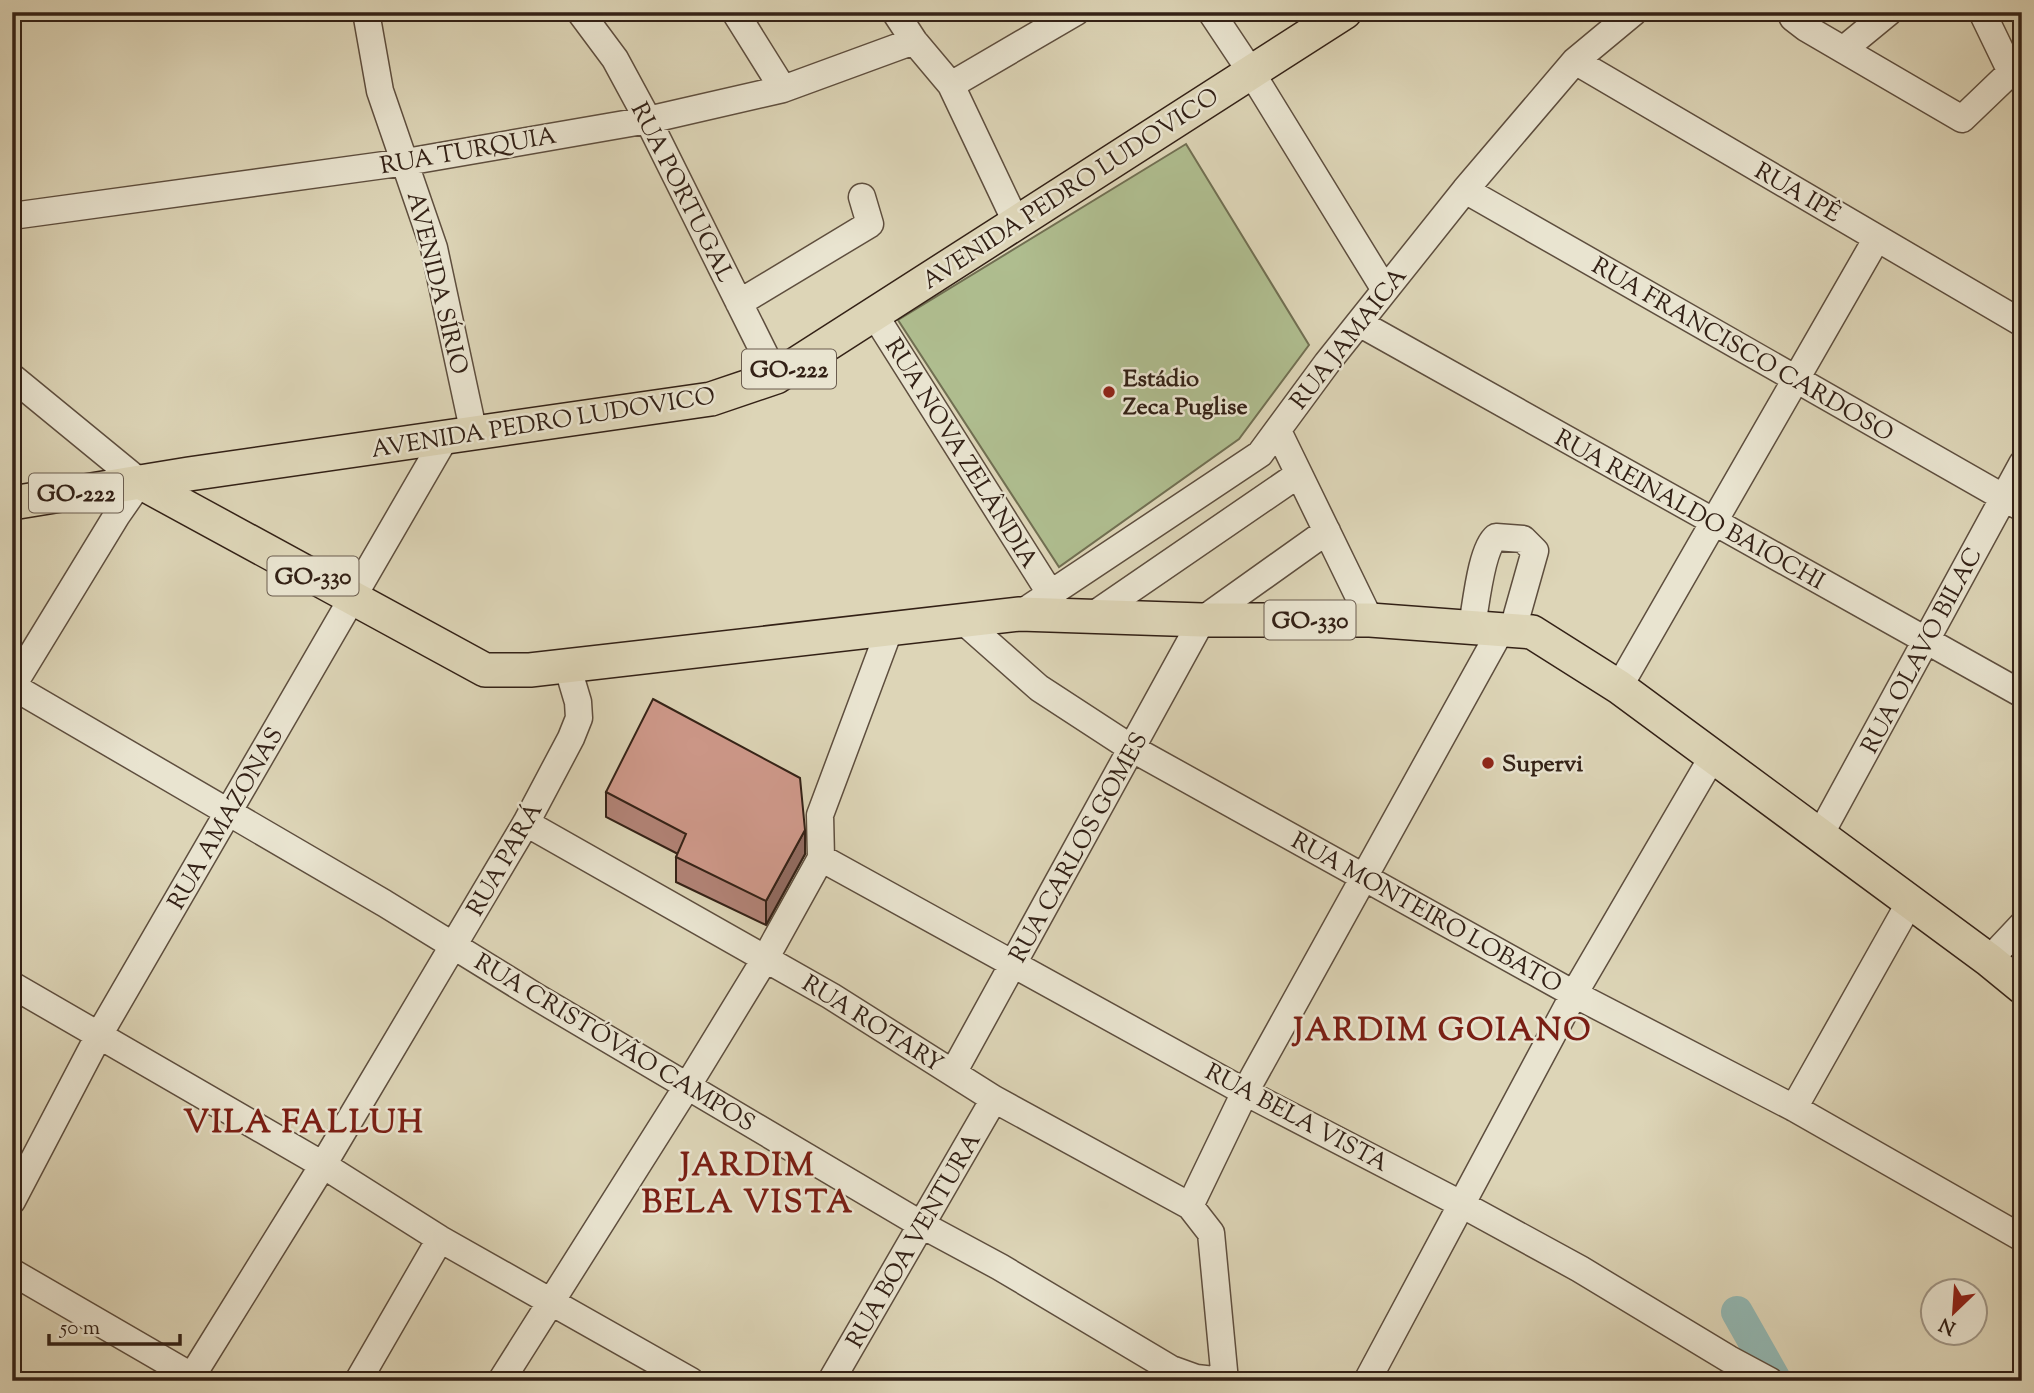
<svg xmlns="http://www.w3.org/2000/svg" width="2034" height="1393" font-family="'Sorts Mill Goudy',serif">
<rect width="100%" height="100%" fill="#ddd5b7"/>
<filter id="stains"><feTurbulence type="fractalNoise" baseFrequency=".00286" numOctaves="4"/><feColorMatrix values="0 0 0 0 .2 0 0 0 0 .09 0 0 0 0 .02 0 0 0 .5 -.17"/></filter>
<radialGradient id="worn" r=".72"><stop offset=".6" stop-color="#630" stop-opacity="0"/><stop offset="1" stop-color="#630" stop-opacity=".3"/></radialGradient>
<path fill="#afbd8f" stroke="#716f52" stroke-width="2" d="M1186 144 1309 345 1239 439 1059 567 898 320Z"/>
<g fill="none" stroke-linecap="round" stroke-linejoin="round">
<path stroke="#93b8b3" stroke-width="32" d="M1737 1312 1776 1381"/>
<defs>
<path id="minor" d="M366 12 380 91 434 248 474 434
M580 12 615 59 648 120 776 377
M735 12 783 89
M895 12 914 41 951 85 1016 222
M1211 12 1251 72 1385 290
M1790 12 1793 18 1806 28 1962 119 2011 72 1982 12
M1844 49 1889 12
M1575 61 2022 323
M951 85 1076 12
M1465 190 2022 508
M12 216 406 162 648 120 783 89 914 41
M739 303 870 224 862 197
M874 314 1050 593
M1359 323 2022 694
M12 377 140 482 117 515 12 687
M1278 431 1370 620
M1020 614 1260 454 1327 363 1465 190 1575 61 1634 12
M1092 616 1299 474
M961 619 1039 688 1131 748 1574 994 1794 1108 2022 1238
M1472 626C1476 605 1481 549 1496 537L1523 539 1535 551 1513 629
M12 686 384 903 535 996 922 1225 1000 1267 1171 1369 1196 1378 1224 1381
M1619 687 1877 238
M526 823 831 996 994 1099 1190 1206 1211 1233 1225 1381
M1820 835 2022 464
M821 858 1245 1092 1461 1204 1580 1269 1729 1359 1770 1381
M1989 960 2022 925
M12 985 323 1165 440 1239 691 1381
M953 1073 1202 620 1327 531
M1794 1108 1910 902
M12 1201 99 1035 445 438
M1190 1206 1245 1092 1502 628
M12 1272 200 1381
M189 1381 323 1165 526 823 571 738 579 718 578 702 567 665
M358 1381 440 1239
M501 1381 688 1085 765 959 821 858 820 815 890 628
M831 1381 994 1099
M1367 1381 1574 994 1713 756"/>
<path id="major" d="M140 482 485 670H530L1020 614 1202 620H1370L1532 632 1619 687 1989 960 2022 987
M12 503 189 474 711 399 776 377 1345 12"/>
</defs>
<use href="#minor" stroke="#5e4e3e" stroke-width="29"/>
<use href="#major" stroke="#332116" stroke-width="36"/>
<use href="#minor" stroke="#e9e4d0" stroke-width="26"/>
<use href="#major" stroke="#ddd5b7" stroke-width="33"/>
</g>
<path fill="#b38478" stroke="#332116" stroke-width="2" d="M606 792 805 854 766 925 676 882V857L678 854 606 817Z"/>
<path fill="#926c62" stroke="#332116" stroke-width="2" d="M805 830V854L766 925V901Z"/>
<path fill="#d09a8c" stroke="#332116" stroke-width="2" d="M653 699 800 778 805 830 766 901 676 857 686 834 606 792Z"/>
<g fill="#8f2418" stroke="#e9e4d0" stroke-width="2.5">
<circle cx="1109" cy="392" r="7"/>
<circle cx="1488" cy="763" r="7"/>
</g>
<g text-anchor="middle" stroke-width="5" stroke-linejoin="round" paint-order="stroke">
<g fill="#e9e4d0" stroke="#6a5c4e" stroke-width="2">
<rect x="742" y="349.5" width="94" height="39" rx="5"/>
<rect x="29" y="473.5" width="94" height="39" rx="5"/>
<rect x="267.5" y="556.5" width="91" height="39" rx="5"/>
<rect x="1264.5" y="600.5" width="91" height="39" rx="5"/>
</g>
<g font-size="23" font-weight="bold" fill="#332116">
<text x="789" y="377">GO-222</text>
<text x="76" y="501">GO-222</text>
<text x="313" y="584">GO-330</text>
<text x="1310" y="628">GO-330</text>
</g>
<g font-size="24" fill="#332116" stroke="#e9e4d0">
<text transform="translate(468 150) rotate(-10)" y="8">RUA TURQUIA</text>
<text transform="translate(1070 188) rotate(-33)" y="8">AVENIDA PEDRO LUDOVICO</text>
<text transform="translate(683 192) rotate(63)" y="8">RUA PORTUGAL</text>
<text transform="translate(1798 192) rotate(30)" y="8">RUA IPÊ</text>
<text transform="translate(438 283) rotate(76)" y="8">AVENIDA SÍRIO</text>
<text transform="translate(1348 338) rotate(-52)" y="8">RUA JAMAICA</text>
<text transform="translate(1743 349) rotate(30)" y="8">RUA FRANCISCO CARDOSO</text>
<text transform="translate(543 422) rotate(-9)" y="8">AVENIDA PEDRO LUDOVICO</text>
<text transform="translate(962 453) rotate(58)" y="8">RUA NOVA ZELÂNDIA</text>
<text transform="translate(1690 509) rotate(29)" y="8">RUA REINALDO BAIOCHI</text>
<text transform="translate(1921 650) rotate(-62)" y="8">RUA OLAVO BILAC</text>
<text transform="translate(225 818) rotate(-60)" y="8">RUA AMAZONAS</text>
<text transform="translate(1078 847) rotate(-61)" y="8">RUA CARLOS GOMES</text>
<text transform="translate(504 859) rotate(-60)" y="8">RUA PARÁ</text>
<text transform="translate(1427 912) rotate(29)" y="8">RUA MONTEIRO LOBATO</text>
<text transform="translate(873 1023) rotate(32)" y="8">RUA ROTARY</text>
<text transform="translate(615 1042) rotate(31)" y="8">RUA CRISTÓVÃO CAMPOS</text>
<text transform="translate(1297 1117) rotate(28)" y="8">RUA BELA VISTA</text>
<text transform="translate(913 1240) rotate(-60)" y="8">RUA BOA VENTURA</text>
</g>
<g font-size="24" font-weight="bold" fill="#332116" stroke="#e9e4d0" text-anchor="start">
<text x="1123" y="386">Estádio<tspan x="1123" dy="28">Zeca Puglise</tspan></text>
<text x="1502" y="771">Supervi</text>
</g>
<g font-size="32" font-weight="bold" letter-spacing="2" fill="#7a1f14" stroke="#e9e4d0">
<text x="1443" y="1040">JARDIM GOIANO</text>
<text x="304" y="1132">VILA FALLUH</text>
<text x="748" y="1175">JARDIM<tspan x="748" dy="37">BELA VISTA</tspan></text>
</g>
</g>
<rect width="2034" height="1393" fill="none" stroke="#ddd5b7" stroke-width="42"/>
<rect x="14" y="14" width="2006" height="1365" fill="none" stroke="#332116" stroke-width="3.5"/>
<rect x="21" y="21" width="1992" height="1351" fill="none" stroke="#332116" stroke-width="2"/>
<g transform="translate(1954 1312) rotate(205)"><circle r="33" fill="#e9e4d0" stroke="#a09686" stroke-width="2"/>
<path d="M0-5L12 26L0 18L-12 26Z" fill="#8f2418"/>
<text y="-10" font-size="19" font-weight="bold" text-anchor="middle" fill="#332116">N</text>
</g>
<path d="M49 1334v10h131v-10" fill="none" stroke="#332116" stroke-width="3.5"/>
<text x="60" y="1334" font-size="21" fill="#332116" stroke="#e9e4d0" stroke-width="5" paint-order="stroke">50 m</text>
<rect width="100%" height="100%" filter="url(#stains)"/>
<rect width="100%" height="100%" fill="url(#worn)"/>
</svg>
